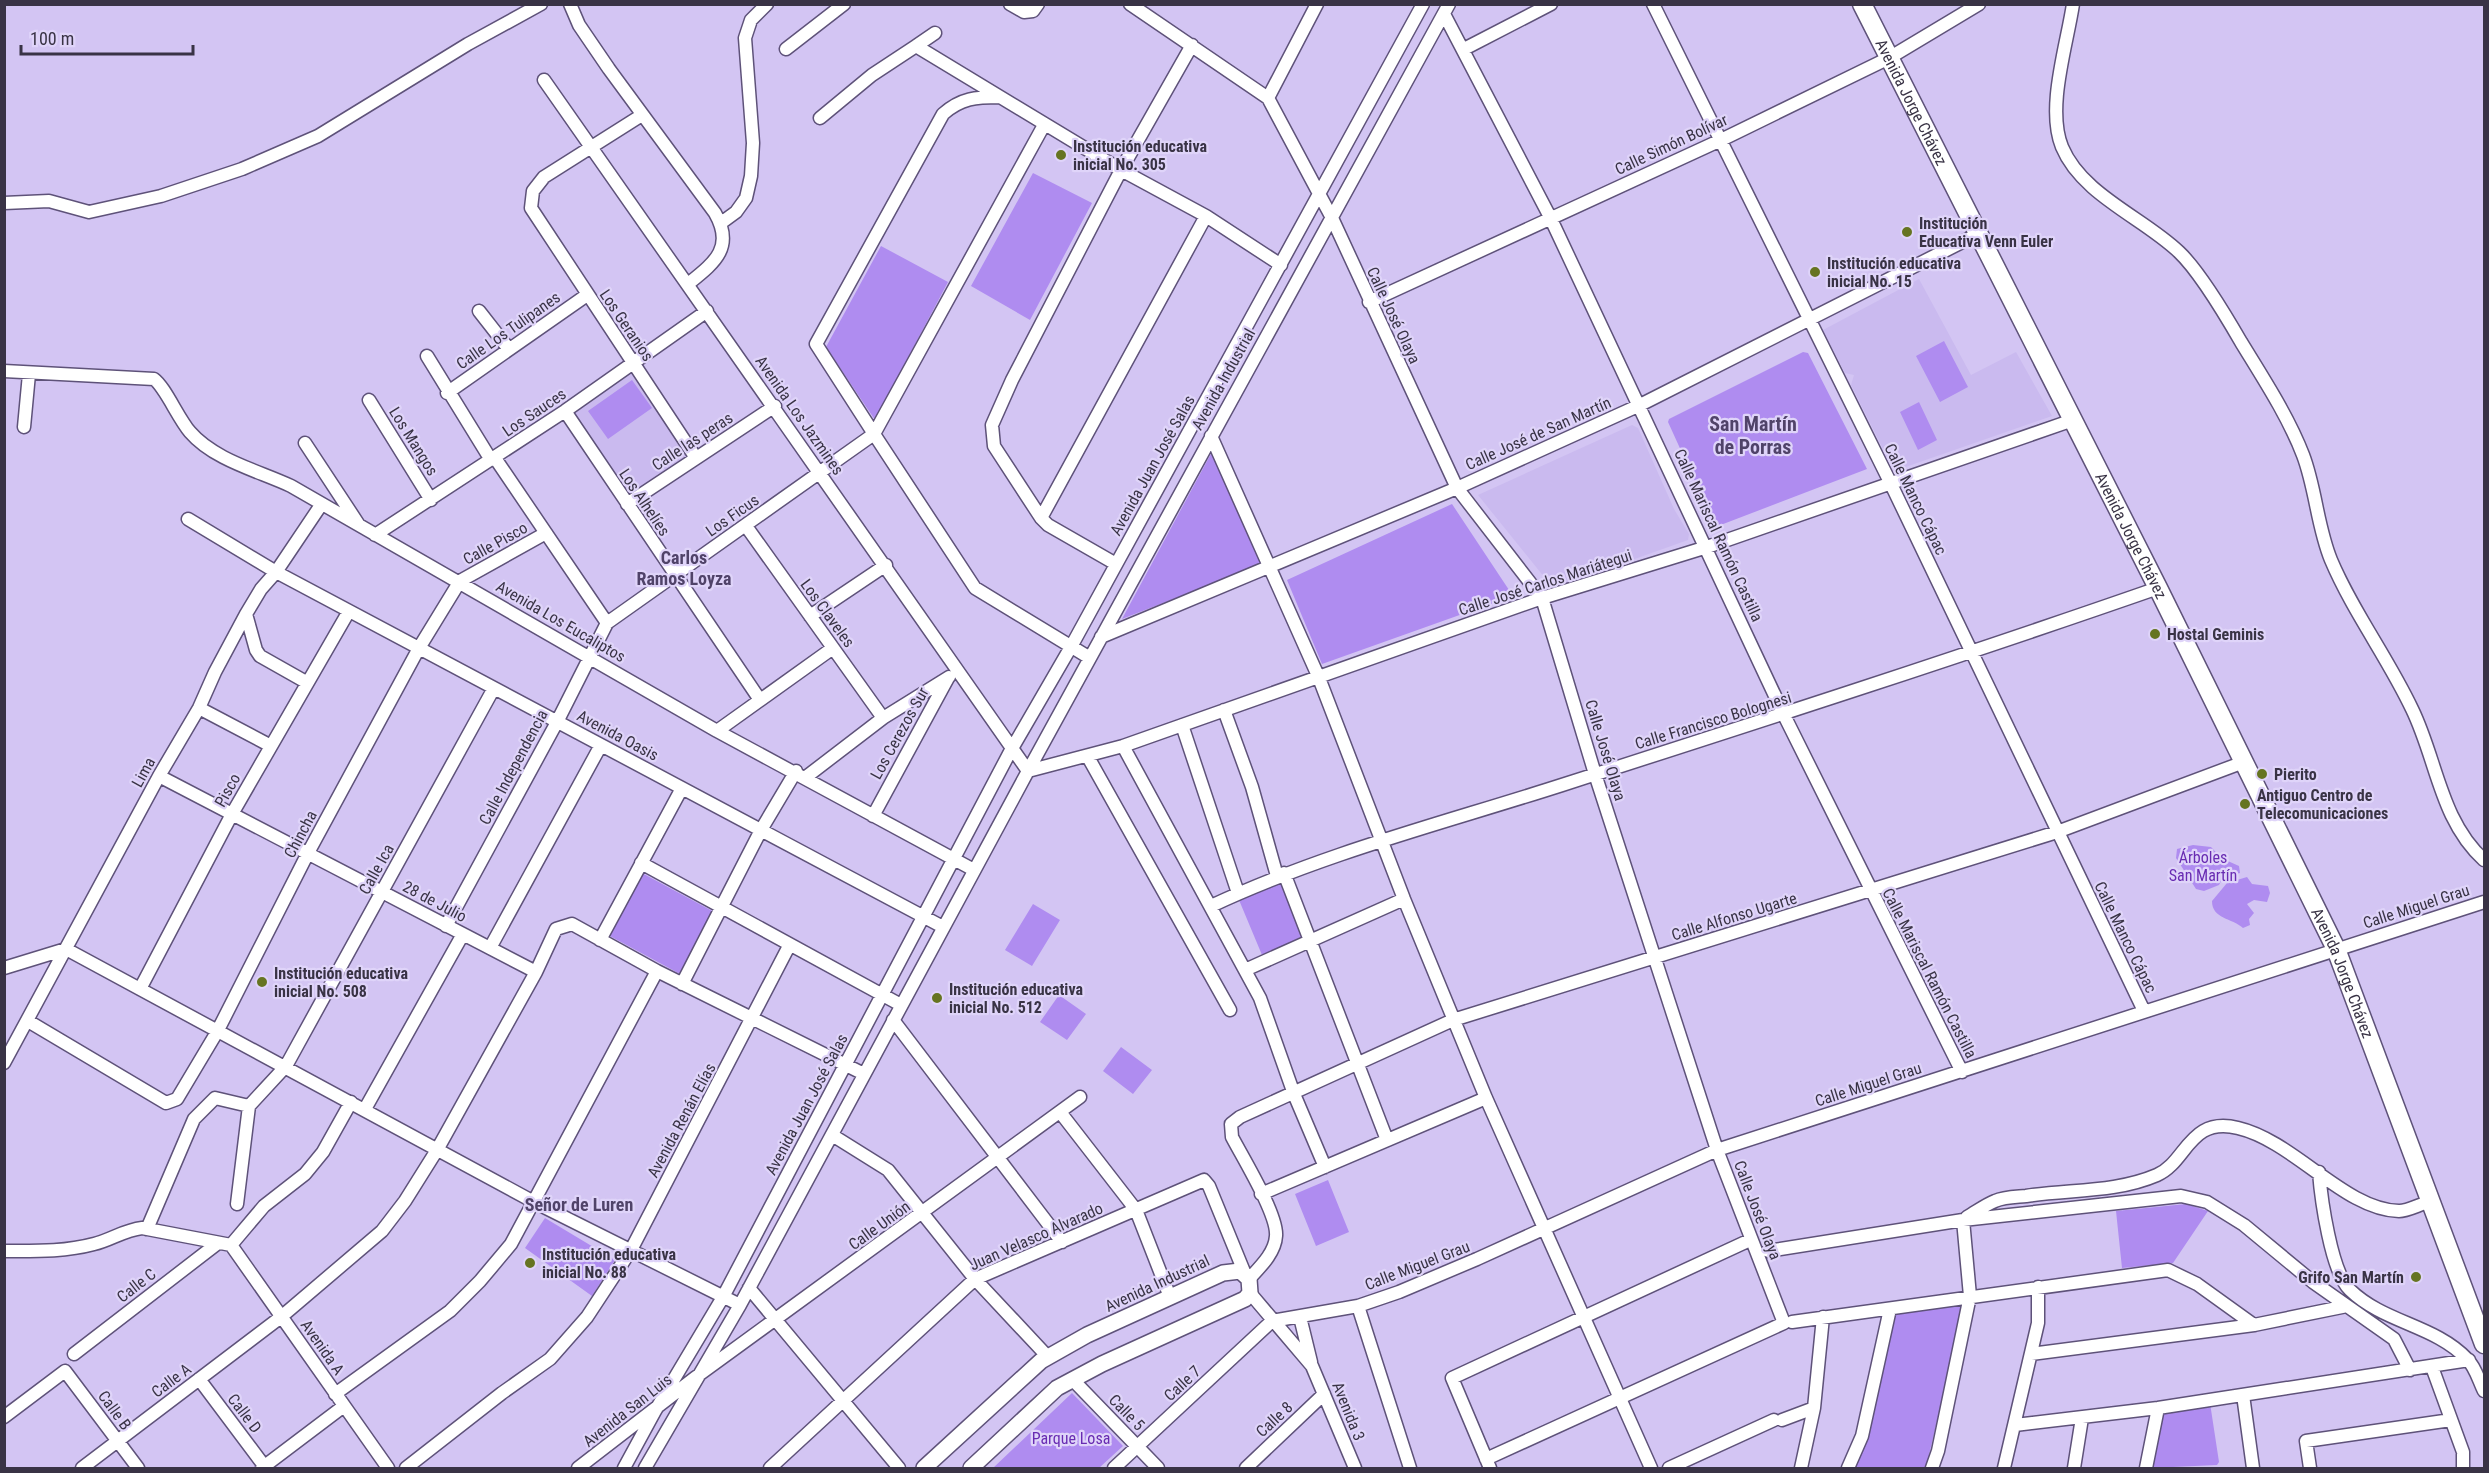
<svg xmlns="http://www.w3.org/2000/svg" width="2489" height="1473" font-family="'Roboto Condensed',sans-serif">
<rect width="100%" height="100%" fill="#d3c5f3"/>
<path fill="#cabaef" d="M1919 279 1971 375 2016 352 2052 416 1894 471 1851 385 1854 375 1845 373 1823 330Z
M633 369 690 456 631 495 572 412Z
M1632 425 1638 428 1674 509 1689 534 1688 540 1553 588 1478 495Z"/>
<path fill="#af8cf0" d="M1033 173 1092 203 1030 320 971 286Z
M881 246 948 282 875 420 826 347Z
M1944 341 1968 387 1940 402 1916 356Z
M1803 352 1808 353 1867 469 1718 526 1714 523 1668 422 1669 419Z
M632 380 652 408 608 439 588 411Z
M1919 402 1937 440 1918 450 1900 412Z
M1213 450 1263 564 1122 619Z
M1452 504 1513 596 1322 664 1287 580Z
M2193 845 2211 847 2221 858 2239 866 2240 873 2222 879 2219 885 2204 891 2196 889 2176 858 2177 849Z
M642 873 716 913 682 975 608 935Z
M2247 877 2252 884 2268 886 2270 893 2267 902 2254 900 2247 904 2254 913 2249 919 2250 925 2243 928C2232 918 2212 919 2212 901L2227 883Z
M1282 880 1304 938 1262 955 1239 900Z
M1033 904 1060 920 1032 966 1005 950Z
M1059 995 1086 1014 1067 1040 1040 1022Z
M1121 1047 1152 1070 1133 1094 1103 1071Z
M1328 1180 1349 1232 1316 1246 1295 1194Z
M2186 1204 2208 1211 2173 1263 2122 1268 2116 1211Z
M545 1218 615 1260 592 1296 525 1248Z
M1957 1303 1961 1307 1962 1314 1926 1468H1853L1894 1314Z
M1072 1393 1123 1446 1099 1468H993Z
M2210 1403 2219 1462 2217 1465 2151 1468 2162 1414 2167 1409Z"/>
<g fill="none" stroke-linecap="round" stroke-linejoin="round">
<defs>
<path id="minor" d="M570 4 579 25 609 69 715 213C735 248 714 263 688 284
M1010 4 1024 12 1033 11 1038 4
M1130 4 1268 98 1332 218 1457 488 1542 598 1595 774 1717 1150 1784 1323 1486 1459
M1653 4 1890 482 2144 1011
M2073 4C2067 45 2046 108 2062 147 2082 195 2144 218 2179 252 2199 271 2226 316 2241 342 2263 378 2288 416 2303 455 2316 489 2317 526 2331 560 2353 612 2388 658 2412 709 2437 760 2440 820 2484 860
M1444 14 1550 217 1784 715 1962 1072
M916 46 935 33
M786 49 844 4
M1464 49 1551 4
M544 80 1028 771
M1268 98 1317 4
M642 115 544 177 533 191 531 208 696 458
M820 118 872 75 916 46 1121 170 1206 216 1281 265
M1044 125 874 434 975 588 1090 658
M4 203 49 201 89 212 161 196 242 169 318 136 468 44 541 4
M721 223 736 212 746 198 751 176 753 143 745 38 751 20 767 4
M1369 302 1721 140 1889 58 1979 4
M479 311 508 348
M427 356 491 460
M4 371 154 379C165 387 178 418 190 432 214 460 259 471 291 486L717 731 974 870
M447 393 587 295
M369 400 431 500
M565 411 760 700
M24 427 29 374
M1211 436 1319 678 1404 899 1486 1098 1651 1468
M305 443 359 525
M495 458 607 623
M627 504 775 406
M1041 518 1206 216
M188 519 276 572 943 927
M746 526 883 718
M375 535 565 411 707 311
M1116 564 1048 525 1041 518 994 446 992 425 1012 380 1121 170 1192 45
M246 614 256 650 260 656 306 682
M810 616 886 565
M1101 637 1457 488 1640 405 1978 234
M199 708 271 746
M1224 710 1252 787 1277 876
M1182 725 1238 893
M717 731 833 648
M1123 746 1260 998 1294 1094 1325 1167
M1010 752 1072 645 1423 4
M1088 757 1230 1010
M1028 771 1123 746 1542 598 1707 547 2073 420
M159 776 536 972
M806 777 883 718 949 677
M873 816 948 678
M641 863 901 1005
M1284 873 1387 1140
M1211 906C1324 853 1444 823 1562 785 1761 721 1960 657 2158 588
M446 926 557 722 607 623 874 434 816 344 943 114C961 98 976 97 1000 97
M600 940 682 788
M490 948 601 745
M4 968 66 949 534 1202 740 1305
M1245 970 1404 899
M682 984 761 830 796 771
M140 989 232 814 349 611
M893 1020 1062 1242
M28 1021 166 1103 177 1099 217 1032 308 853 419 648 460 581 546 533
M4 1063 159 776 199 708 215 672 246 614 261 589 276 572 321 505
M249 1106 286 1066 494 688
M365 1109 463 934
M1060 1112 1136 1210 1170 1297
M832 1135 888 1170 975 1279 1048 1357
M2319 1172C2321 1198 2331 1272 2350 1290 2384 1323 2435 1325 2467 1359 2475 1366 2479 1381 2484 1391
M1261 1194 1486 1098
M1967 1217C1976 1212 1985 1205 1995 1201 2004 1197 2016 1197 2026 1196 2070 1189 2115 1193 2157 1175 2187 1162 2189 1116 2238 1128 2294 1141 2345 1210 2399 1211 2408 1211 2420 1204 2429 1202
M147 1229 194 1119 215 1098 249 1106 237 1204
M231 1245 388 1468
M231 1245 264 1206 305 1174 323 1152 351 1102
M4 1251C35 1251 64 1252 94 1244 111 1240 124 1230 142 1228L231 1245
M1768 1251 1963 1220 2181 1196 2207 1202 2244 1225 2313 1282 2394 1339 2410 1370
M1249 1279C1260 1267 1275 1253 1276 1236 1278 1215 1243 1158 1232 1137L1231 1124 1240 1117 1453 1020 2057 832 2244 762
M749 1288 899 1468
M1250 1293 1312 1366 1355 1468
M1358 1306 1410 1468
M1300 1317 1311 1362
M1272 1321 1358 1306 1399 1292 1477 1259 1717 1150 2484 902
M1792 1322 2168 1270 2197 1284 2254 1325
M74 1354 218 1243
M2031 1354 2254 1325 2347 1306
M2432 1367 2463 1452V1468
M199 1379 265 1467
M1072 1379 1158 1468
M335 1394 450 1311 480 1281 511 1244 657 971
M2243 1395 2253 1468
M4 1417 65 1371 138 1468
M1782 1420 1814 1408
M2015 1425 2158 1408 2469 1360
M82 1468 281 1317 382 1231 405 1201 437 1150 536 972 556 929 572 924 657 971 864 1074
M262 1468 344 1406
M406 1468 502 1393 550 1359 587 1317 631 1250 789 946
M578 1468 696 1377 1080 1097
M624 1468 655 1411 723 1297 1011 750
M645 1468 740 1305 1028 771 1449 4
M770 1468 975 1279 1204 1180 1209 1186 1245 1274
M1114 1468 1272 1321
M1246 1468 1324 1394
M1490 1468 1452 1378 1750 1240
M1669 1468 1774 1420
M1801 1468 1814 1408 1823 1317
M1848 1468 1862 1436 1890 1309
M1932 1468 1938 1451 1970 1296 1963 1220
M2004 1468 2038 1323V1287
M2074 1468 2082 1418
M2146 1468 2158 1408
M2310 1468 2306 1441 2451 1420"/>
<path id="tertiary" d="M924 1468 1041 1361 1087 1335 1223 1273 1240 1271 1249 1279 1250 1293 1245 1299 1102 1364 1057 1388 971 1468"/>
<g id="secondary">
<path id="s1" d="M1862 4 2158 588 2336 949 2484 1344"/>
</g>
</defs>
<use href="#minor" stroke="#5e5279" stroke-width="15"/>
<use href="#tertiary" stroke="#5e5279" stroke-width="18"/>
<use href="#secondary" stroke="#5e5279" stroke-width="21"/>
<use href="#minor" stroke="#fff" stroke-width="12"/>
<use href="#tertiary" stroke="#fff" stroke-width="15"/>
<use href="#secondary" stroke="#fff" stroke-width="18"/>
</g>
<g fill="#667421" stroke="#dfd4f9" stroke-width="2">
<circle cx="1061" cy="155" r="6"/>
<circle cx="1907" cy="232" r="6"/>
<circle cx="1815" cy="272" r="6"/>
<circle cx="2155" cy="634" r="6"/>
<circle cx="2262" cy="774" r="6"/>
<circle cx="2245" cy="804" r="6"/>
<circle cx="262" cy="982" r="6"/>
<circle cx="937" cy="998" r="6"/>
<circle cx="530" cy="1263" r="6"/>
<circle cx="2416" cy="1277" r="6"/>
</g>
<g text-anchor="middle" stroke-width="4.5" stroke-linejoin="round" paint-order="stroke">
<g font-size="16" fill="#393345" stroke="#dfd4f9">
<text dy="6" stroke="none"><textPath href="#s1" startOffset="110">Avenida Jorge Chávez</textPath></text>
<text transform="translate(1671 144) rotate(-25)" y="6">Calle Simón Bolívar</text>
<text transform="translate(1394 315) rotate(65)" y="6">Calle José Olaya</text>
<text transform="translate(627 325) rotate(56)" y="6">Los Geranios</text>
<text transform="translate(508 330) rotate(-35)" y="6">Calle Los Tulipanes</text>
<text transform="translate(1223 379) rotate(-61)" y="6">Avenida Industrial</text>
<text transform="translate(534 412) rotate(-34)" y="6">Los Sauces</text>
<text transform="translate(800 415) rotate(55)" y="6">Avenida Los Jazmines</text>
<text transform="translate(1538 433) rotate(-24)" y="6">Calle José de San Martín</text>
<text transform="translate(414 441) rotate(58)" y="6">Los Mangos</text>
<text transform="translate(692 441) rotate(-33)" y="6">Calle las peras</text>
<text transform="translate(1152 465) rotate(-61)" y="6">Avenida Juan José Salas</text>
<text transform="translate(1916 499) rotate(64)" y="6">Calle Manco Cápac</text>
<text transform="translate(645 502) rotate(56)" y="6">Los Alhelíes</text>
<text transform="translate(732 515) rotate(-35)" y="6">Los Ficus</text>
<text transform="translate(1719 535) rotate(65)" y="6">Calle Mariscal Ramón Castilla</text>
<text dy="6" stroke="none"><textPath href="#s1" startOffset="596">Avenida Jorge Chávez</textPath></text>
<text transform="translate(495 543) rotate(-29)" y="6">Calle Pisco</text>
<text transform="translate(1545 582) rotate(-18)" y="6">Calle José Carlos Mariátegui</text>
<text transform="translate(828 613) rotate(54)" y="6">Los Claveles</text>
<text transform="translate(561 621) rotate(30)" y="6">Avenida Los Eucaliptos</text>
<text transform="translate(1713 720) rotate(-17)" y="6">Calle Francisco Bolognesi</text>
<text transform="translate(899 733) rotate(-61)" y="6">Los Cerezos Sur</text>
<text transform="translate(618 735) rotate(28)" y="6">Avenida Oasis</text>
<text transform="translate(1606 750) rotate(73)" y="6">Calle José Olaya</text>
<text transform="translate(513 767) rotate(-62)" y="6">Calle Independencia</text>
<text transform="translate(143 772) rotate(-61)" y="6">Lima</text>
<text transform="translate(227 790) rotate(-61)" y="6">Pisco</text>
<text transform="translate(300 834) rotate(-62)" y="6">Chincha</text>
<text transform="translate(376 869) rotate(-61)" y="6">Calle Ica</text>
<text transform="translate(435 901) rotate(28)" y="6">28 de Julio</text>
<text transform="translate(2416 906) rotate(-18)" y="6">Calle Miguel Grau</text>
<text transform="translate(1734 916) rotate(-17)" y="6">Calle Alfonso Ugarte</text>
<text transform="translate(2126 937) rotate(64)" y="6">Calle Manco Cápac</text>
<text transform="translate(1930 973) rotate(63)" y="6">Calle Mariscal Ramón Castilla</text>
<text dy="6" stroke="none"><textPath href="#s1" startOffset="1082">Avenida Jorge Chávez</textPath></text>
<text transform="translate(1868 1084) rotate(-18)" y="6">Calle Miguel Grau</text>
<text transform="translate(806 1104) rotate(-62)" y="6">Avenida Juan José Salas</text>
<text transform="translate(681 1120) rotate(-62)" y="6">Avenida Renán Elías</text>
<text transform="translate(1758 1210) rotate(69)" y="6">Calle José Olaya</text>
<text transform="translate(879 1225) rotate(-36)" y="6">Calle Unión</text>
<text transform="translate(1036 1236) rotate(-24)" y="6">Juan Velasco Alvarado</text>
<text transform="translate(1417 1265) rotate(-21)" y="6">Calle Miguel Grau</text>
<text transform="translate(1157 1283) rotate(-25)" y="6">Avenida Industrial</text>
<text transform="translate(136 1285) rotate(-38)" y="6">Calle C</text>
<text transform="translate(323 1347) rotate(55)" y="6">Avenida A</text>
<text transform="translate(171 1380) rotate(-37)" y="6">Calle A</text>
<text transform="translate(1182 1383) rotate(-43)" y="6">Calle 7</text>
<text transform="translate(115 1410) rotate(54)" y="6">Calle B</text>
<text transform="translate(627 1410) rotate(-38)" y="6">Avenida San Luis</text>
<text transform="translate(1349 1411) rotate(68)" y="6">Avenida 3</text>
<text transform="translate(1127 1412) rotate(46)" y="6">Calle 5</text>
<text transform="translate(245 1413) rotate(53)" y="6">Calle D</text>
<text transform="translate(1274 1419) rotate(-43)" y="6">Calle 8</text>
</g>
<g font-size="16" font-weight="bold" fill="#393345" stroke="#dfd4f9" text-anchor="start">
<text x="1073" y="152">Institución educativa<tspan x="1073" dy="18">inicial No. 305</tspan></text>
<text x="1919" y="229">Institución<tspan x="1919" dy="18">Educativa Venn Euler</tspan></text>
<text x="1827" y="269">Institución educativa<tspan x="1827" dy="18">inicial No. 15</tspan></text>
<text x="2167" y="640">Hostal Geminis</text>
<text x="2274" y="780">Pierito</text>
<text x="2257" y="801">Antiguo Centro de<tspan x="2257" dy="18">Telecomunicaciones</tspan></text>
<text x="274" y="979">Institución educativa<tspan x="274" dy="18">inicial No. 508</tspan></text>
<text x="949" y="995">Institución educativa<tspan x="949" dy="18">inicial No. 512</tspan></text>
<text x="542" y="1260">Institución educativa<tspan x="542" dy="18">inicial No. 88</tspan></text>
<text x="2404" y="1283" text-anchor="end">Grifo San Martín</text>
</g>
<g font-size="16" fill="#682bb2" stroke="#dfd4f9">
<text x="2203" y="863">Árboles<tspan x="2203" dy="18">San Martín</tspan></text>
<text x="1071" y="1444">Parque Losa</text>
</g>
<g font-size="18" font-weight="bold" fill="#504369" stroke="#dfd4f9">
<text x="684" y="564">Carlos<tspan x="684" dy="21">Ramos Loyza</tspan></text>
<text x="579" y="1211">Señor de Luren</text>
</g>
<g font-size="20" font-weight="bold" fill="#504369" stroke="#dfd4f9">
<text x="1753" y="431">San Martín<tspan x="1753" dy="23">de Porras</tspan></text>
</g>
</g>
<rect width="2489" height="1473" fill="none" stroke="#393345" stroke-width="12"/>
<path d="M21 45v9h172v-9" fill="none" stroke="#393345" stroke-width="3"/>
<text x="30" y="45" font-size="18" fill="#393345" stroke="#dfd4f9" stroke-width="4.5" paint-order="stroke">100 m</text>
</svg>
